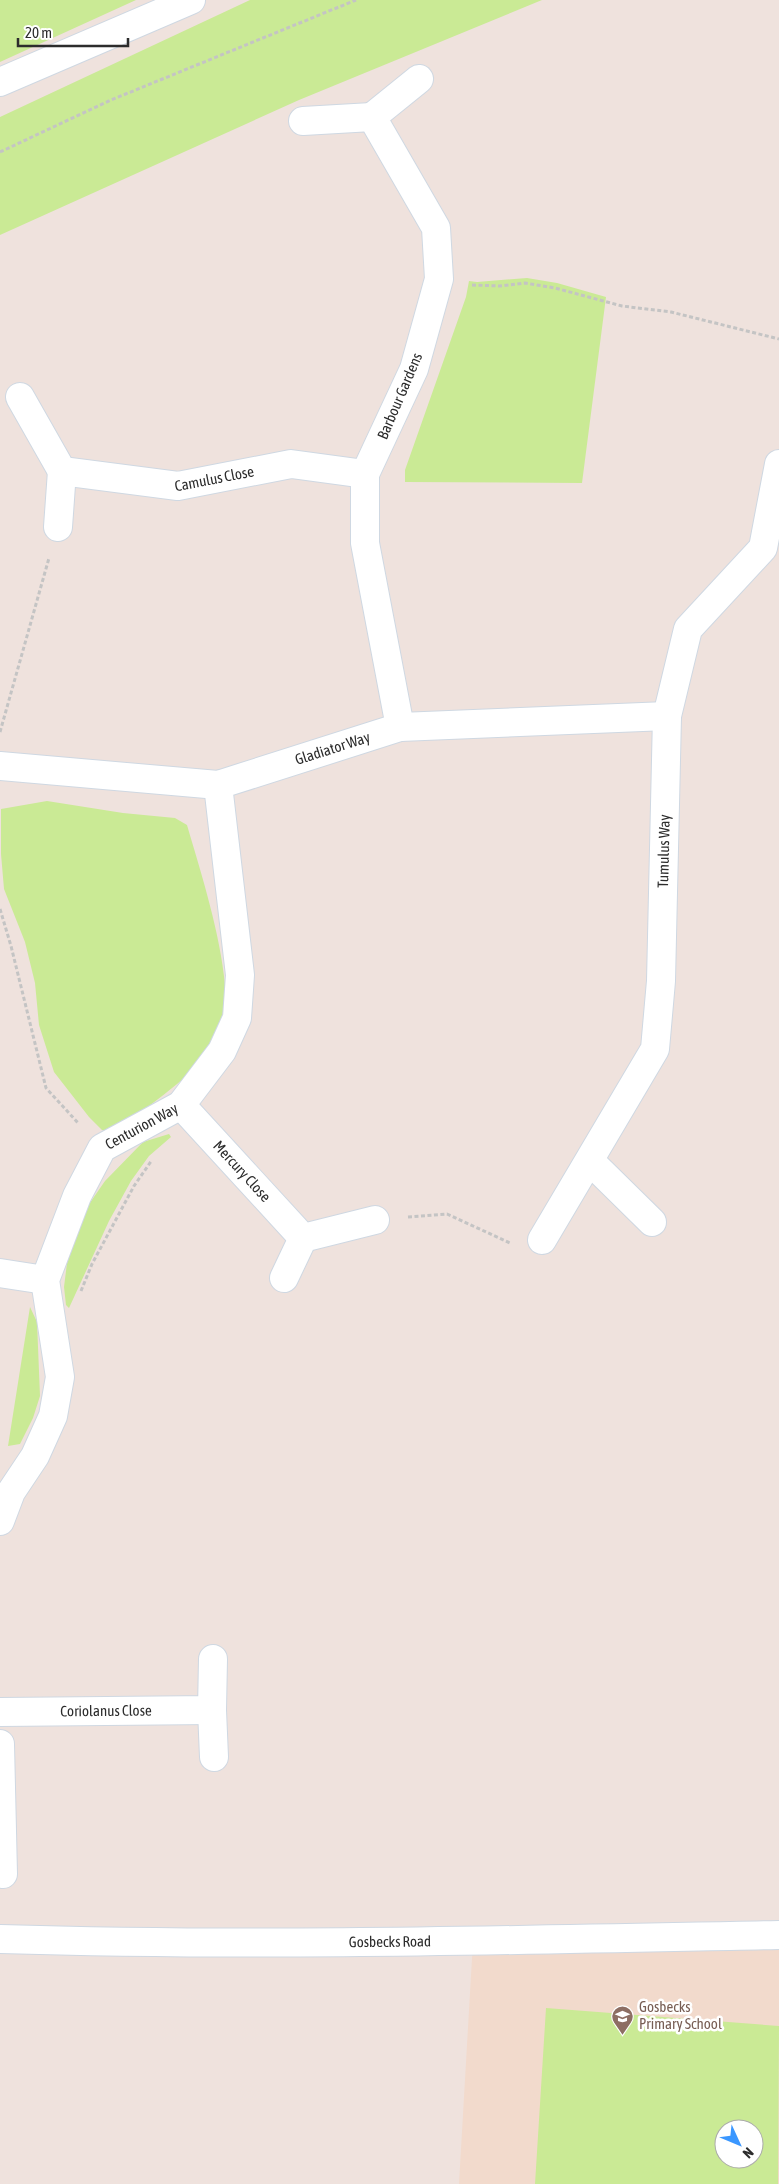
<svg xmlns="http://www.w3.org/2000/svg" width="779" height="2184" font-family="'Asap Condensed',sans-serif">
<rect width="100%" height="100%" fill="#efe2dd"/>
<path fill="#f2dacc" fill-rule="evenodd" d="M779 1937V2184H459L473 1941ZM724 2129H754V2159H724Z"/>
<path fill="#caea95" fill-rule="evenodd" d="M0 0H136L0 62Z
M250 0H542L299 100 0 235V117Z
M527 278 557 283 606 297 582 483 405 482V470L466 297 469 281 477 282Z
M47 801 123 813 175 818 187 825C202 876 220 933 225 985 226 1004 220 1035 209 1051 190 1079 141 1111 113 1133L102 1130 89 1117 54 1072 39 1025 35 983 25 942 4 889 1 854V809Z
M169 1134 171 1137 149 1156 131 1181 109 1221 69 1308 66 1305 64 1287 67 1263 87 1207 105 1181 143 1142Z
M30 1307 37 1322 40 1396 33 1418 20 1444 8 1446Z
M546 2008 779 2026 778 2184H535ZM724 2129H754V2159H724Z"/>
<g fill="none" stroke-linecap="round" stroke-linejoin="round">
<defs>
<g id="street">
<path d="M372 117 419 79"/>
<path d="M303 121 372 117 436 228 439 279 414 369 365 474V543L400 727"/>
<path id="s1" d="M20 397 62 471 178 486 291 464 365 474"/>
<path d="M58 527 62 471"/>
<path id="s2" d="M0 766 218 785 400 727 667 716"/>
<path id="s3" d="M181 1105 303 1238 375 1220"/>
<path d="M590 1161 652 1222"/>
<path id="s4" d="M542 1240 655 1049 661 981 667 716 688 629 763 548 779 464"/>
<path d="M0 1273 45 1280"/>
<path d="M284 1278 303 1238"/>
<path id="s5" d="M0 1521 11 1492 35 1456 53 1416 60 1377 45 1280 77 1196 102 1148 181 1105 222 1051 237 1018 240 975 218 785"/>
<path d="M212 1710 214 1757"/>
<path id="s6" d="M0 1712 212 1710 213 1659"/>
<path d="M0 1744 3 1874"/>
</g>
<g id="secondary">
<path d="M0 82 191 0"/>
<path id="s7" d="M0 1939C260 1947 519 1940 779 1935"/>
</g>
</defs>
<use href="#street" stroke="#cfd8e2" stroke-width="30"/>
<use href="#secondary" stroke="#cfd8e2" stroke-width="30"/>
<path stroke="#c4c4c4" stroke-width="3" stroke-dasharray="4 2.5" stroke-linecap="butt" d="M0 152 111 100 356 0
M472 285 500 286 525 283 555 288 622 306 671 312 779 339
M0 732 49 558
M0 909 11 946 46 1088 79 1124
M408 1217 447 1214 510 1243
M81 1291 92 1264 134 1186 152 1160"/>
<use href="#street" stroke="#fff" stroke-width="28"/>
<use href="#secondary" stroke="#fff" stroke-width="28"/>
</g>
<defs>
<symbol id="school-pin" viewBox="-11 -11 22 30"><path d="M0 17L-7.5 6A9.5 9.5 0 1 1 7.5 6Z" fill="#8d6e63" stroke="#fff"/><path d="M0-5L7-2L0 1L-7-2ZM-4 1L0 2.5L4 1V4Q0 6-4 4Z" fill="#fff"/></symbol>
</defs>
<g fill-rule="evenodd">
<use href="#school-pin" x="610" y="2004" width="25" height="34"/>
</g>
<g text-anchor="middle" stroke-width="5" stroke-linejoin="round" paint-order="stroke">
<g font-size="15" fill="#2c2c2c" stroke="#fff">
<text transform="translate(400 396) rotate(-67)" y="5">Barbour Gardens</text>
<text dy="5" stroke="none"><textPath href="#s1" startOffset="239">Camulus Close</textPath></text>
<text dy="5" stroke="none"><textPath href="#s2" startOffset="339">Gladiator Way</textPath></text>
<text dy="5" stroke="none"><textPath href="#s4" startOffset="420">Tumulus Way</textPath></text>
<text dy="5" stroke="none"><textPath href="#s5" startOffset="445">Centurion Way</textPath></text>
<text dy="5" stroke="none"><textPath href="#s3" startOffset="90">Mercury Close</textPath></text>
<text dy="5" stroke="none"><textPath href="#s6" startOffset="106">Coriolanus Close</textPath></text>
<text dy="5" stroke="none"><textPath href="#s7" startOffset="390">Gosbecks Road</textPath></text>
</g>
<g font-size="15" fill="#785e54" stroke="#fff" text-anchor="start">
<text x="639" y="2012">Gosbecks<tspan x="639" dy="17">Primary School</tspan></text>
</g>
</g>
<g transform="translate(739 2144) rotate(134)"><circle r="24" fill="#ffffff" stroke="#ababab"/>
<path d="M0-4L9 19L0 12L-9 19Z" fill="#3a97ff"/>
<text y="-8" font-size="14" font-weight="bold" text-anchor="middle" fill="#2c2c2c">N</text>
</g>
<path d="M18 38v8h110v-8" fill="none" stroke="#2c2c2c" stroke-width="2.5"/>
<text x="25" y="38" font-size="15" fill="#2c2c2c" stroke="#ffffff" stroke-width="4" paint-order="stroke">20 m</text>
</svg>
